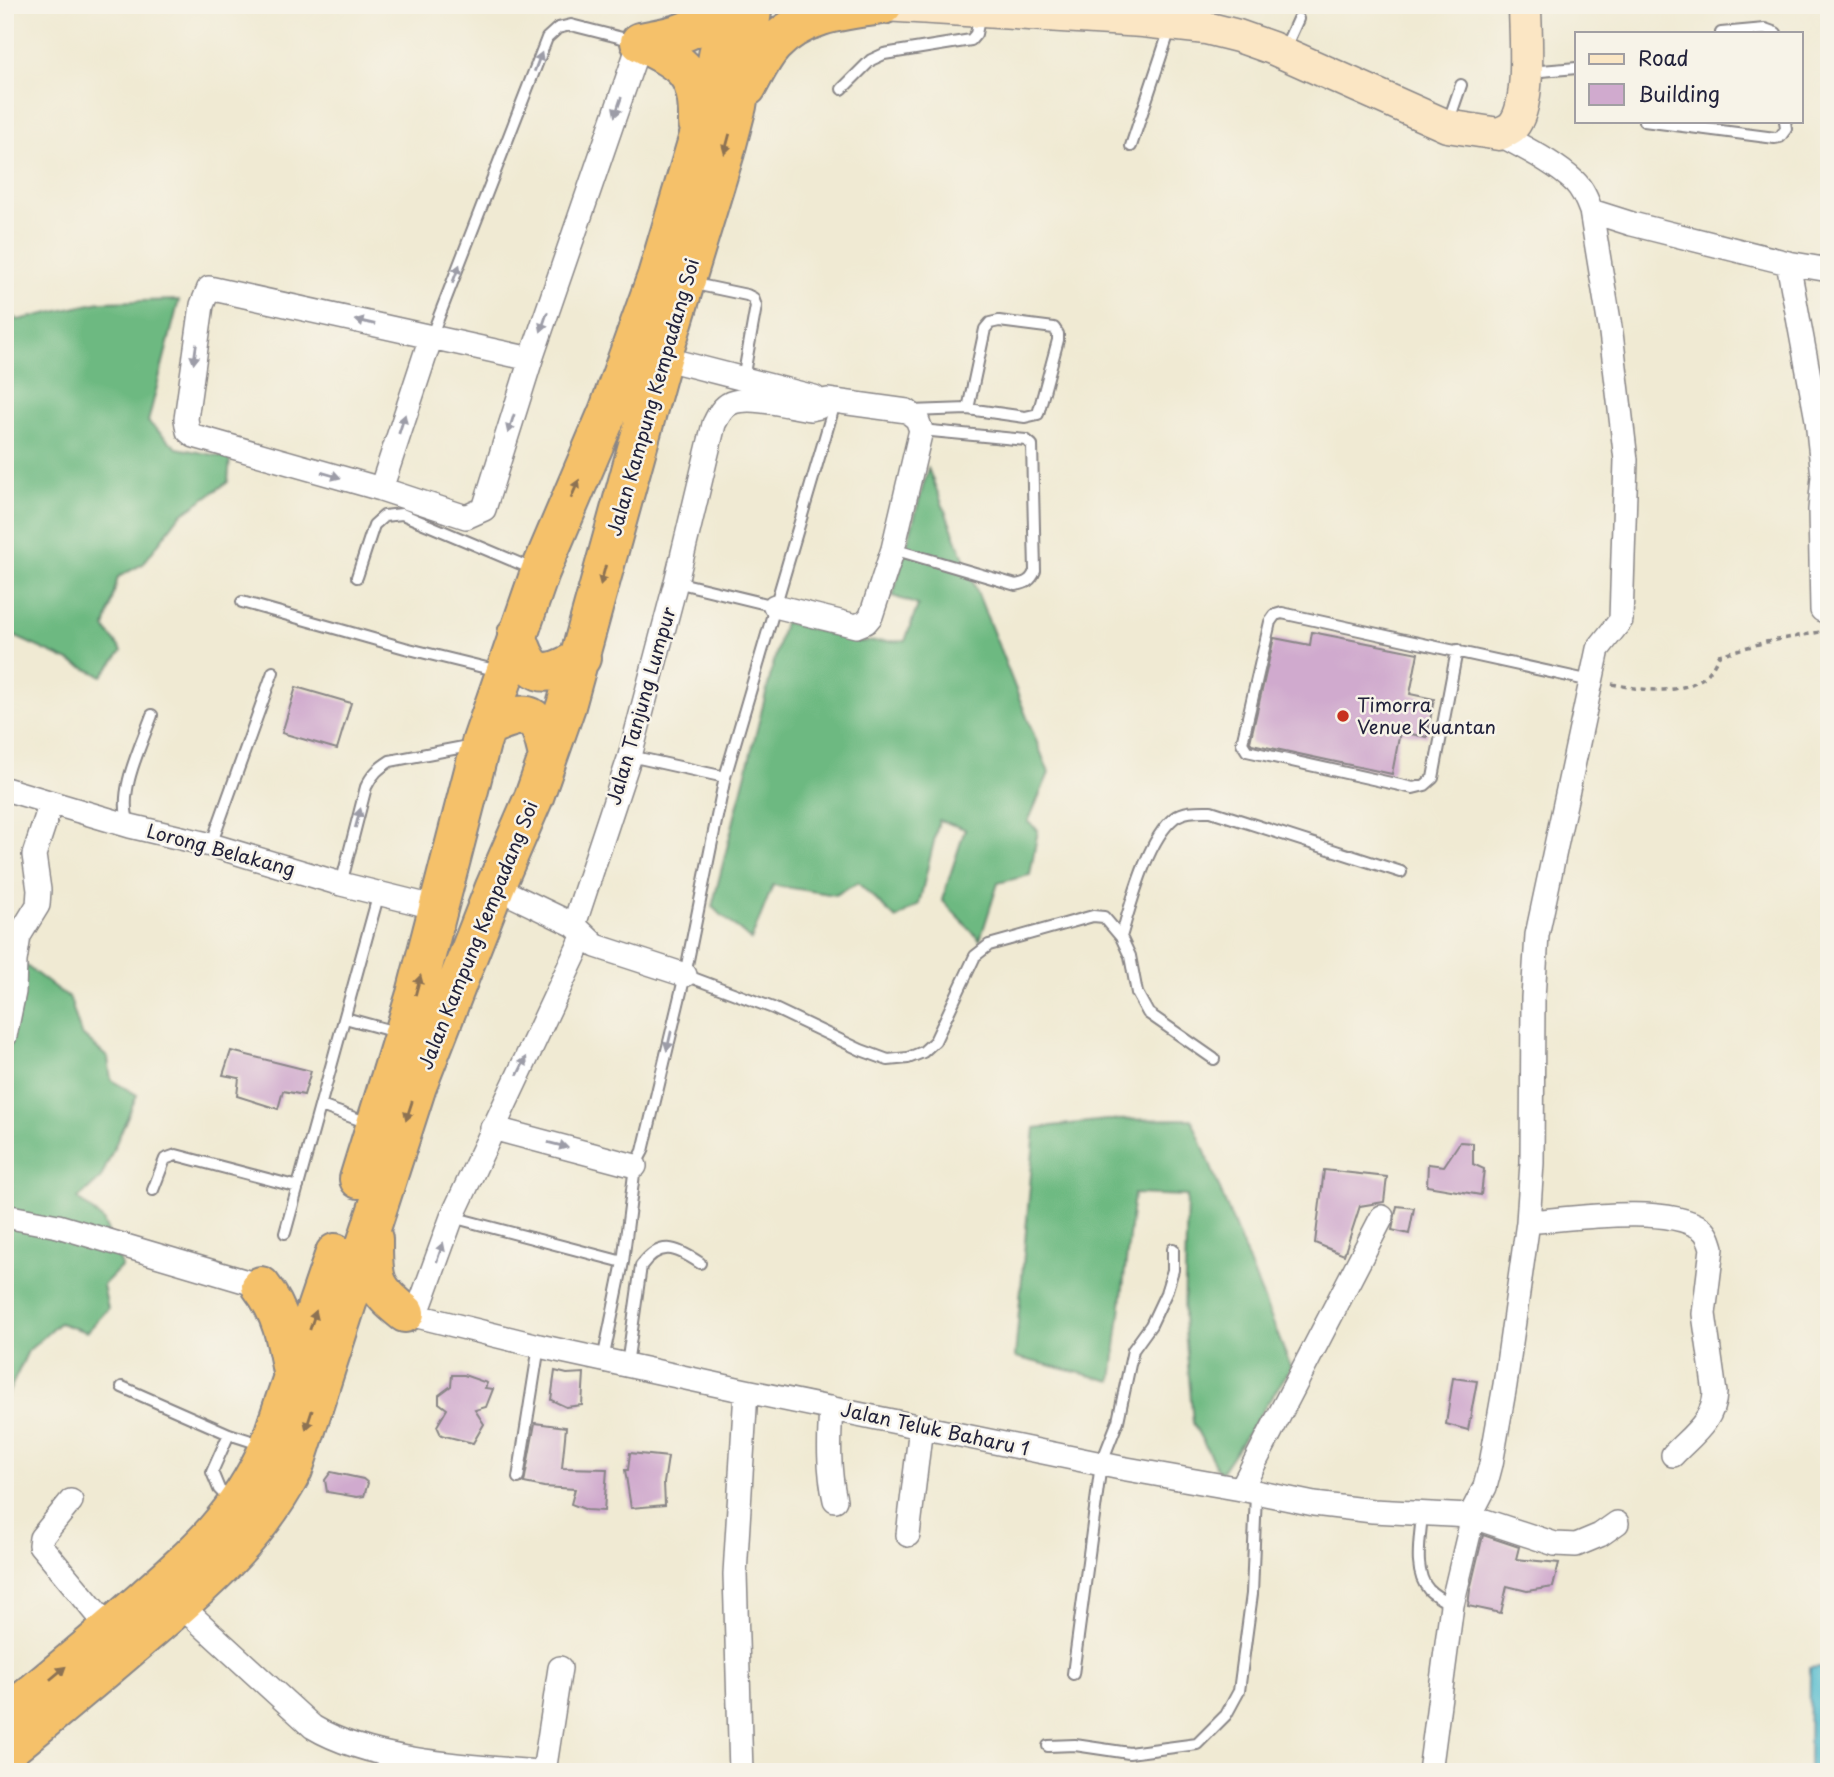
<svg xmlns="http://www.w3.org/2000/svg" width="1834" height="1777" font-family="'Playpen Sans',sans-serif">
<rect width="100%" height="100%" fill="#f7f3e8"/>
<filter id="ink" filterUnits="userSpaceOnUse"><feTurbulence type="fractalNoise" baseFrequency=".0143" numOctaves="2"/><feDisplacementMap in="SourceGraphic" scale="14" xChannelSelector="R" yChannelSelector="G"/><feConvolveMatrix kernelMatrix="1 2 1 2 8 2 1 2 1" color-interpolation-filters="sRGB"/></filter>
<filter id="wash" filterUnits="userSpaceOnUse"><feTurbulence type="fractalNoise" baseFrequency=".00686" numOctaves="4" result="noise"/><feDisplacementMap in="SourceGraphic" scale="28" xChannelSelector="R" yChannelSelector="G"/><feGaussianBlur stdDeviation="1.57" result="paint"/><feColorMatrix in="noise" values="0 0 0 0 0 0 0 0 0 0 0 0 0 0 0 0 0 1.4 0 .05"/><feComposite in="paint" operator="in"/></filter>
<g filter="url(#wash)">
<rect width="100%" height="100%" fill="#f0ead3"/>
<path fill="#6db981" stroke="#486e5e" stroke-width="2" d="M179 300 148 422 177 448 230 458 228 482 180 515 143 564 118 577 105 628 122 651 102 676 5 632V309L18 320 100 302Z
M928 468 1049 773 1028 822 1038 830 1030 875 998 883 980 940 942 900 965 829 939 820 919 904 896 919 858 883 835 895 773 885 751 940 712 907 784 622 859 642 905 641 918 605 893 596Z
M21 962 70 999 81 1034 108 1058 111 1080 137 1095 101 1178 78 1199 103 1220 122 1266 103 1285 108 1309 87 1332 59 1323 28 1351 5 1400V1036Z
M1192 1119 1291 1368 1220 1474 1193 1423 1184 1319 1187 1196 1134 1194 1112 1381 1015 1357 1035 1128 1106 1120Z"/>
<path fill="#50bacd" stroke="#396e84" stroke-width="2" d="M1829 1666V1772H1809L1810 1668Z"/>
<g id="blocks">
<path fill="#d0aace" d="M1312 632 1418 653 1410 694 1434 699 1427 737 1400 732 1392 774 1252 744 1250 742 1274 638 1310 645Z
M296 687 351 703 337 749 282 733Z
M231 1051 311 1071 304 1095 283 1091 278 1109 237 1096 239 1078 223 1075Z
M1460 1142 1473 1143V1164L1484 1169 1481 1195 1427 1186 1428 1164 1444 1166Z
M1324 1170 1387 1177 1384 1202 1360 1206 1344 1255 1315 1243Z
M1397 1206 1414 1208 1409 1234 1392 1230Z
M555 1371 567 1374 584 1373 582 1405 566 1407 551 1400Z
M452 1375H464L487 1383 485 1388 493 1389 486 1407 475 1410 484 1424 473 1443 441 1435 437 1426 447 1409 439 1403V1395L451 1386Z
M1453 1378 1477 1381 1468 1430 1446 1424Z
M535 1423 566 1427 562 1468 607 1469 604 1511 587 1510 571 1504 575 1489 544 1487 524 1483Z
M630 1453 668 1457 664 1483 665 1505 631 1508 625 1470H628Z
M331 1472 363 1479 368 1483 364 1496 357 1497 327 1492 325 1480Z
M1483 1535 1519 1547 1516 1559 1559 1563 1553 1587 1527 1591 1507 1586 1501 1613 1468 1606 1470 1590Z"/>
</g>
</g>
<g filter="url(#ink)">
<use href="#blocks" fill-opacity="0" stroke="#898687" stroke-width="2"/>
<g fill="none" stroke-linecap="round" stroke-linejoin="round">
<defs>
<path id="lane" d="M1721 33 1765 29 1776 33
M1284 50 1298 19
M1529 72 1577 68
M842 89 871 60 884 54 971 40 976 34 980 14
M1644 121 1775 138 1780 137 1786 129 1785 121
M1448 123 1461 85
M1131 146 1178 5
M690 283 747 295 753 298 756 306 743 379
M431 337 547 38 558 28 571 25 634 41
M911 411 968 409 1025 417 1038 414 1058 340V334L1054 328 999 321 990 323 985 329 968 409
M893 549 1016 585C1026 583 1031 581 1035 571L1032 445 1026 440 921 430
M357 577 374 525 384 516 402 514 535 570
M676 582 775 606
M242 602 405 648 499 671
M1457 650 1433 778 1425 785 1413 788 1247 751 1242 743 1270 622 1275 615 1282 613 1591 681
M630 756 725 777
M129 823C117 792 141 746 152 715
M211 845 273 672
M341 884 366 787C372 774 379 768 390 761L474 745
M1121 937C1131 904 1147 840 1174 818 1185 810 1198 811 1211 811L1401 872
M685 975 773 1008 861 1050 888 1060 908 1058 923 1052 935 1041 975 956 989 945 1093 916 1104 917 1121 937 1130 956 1137 993 1148 1013 1214 1059
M345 1018 396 1032
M321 1106 371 1124
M153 1190 165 1159 176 1155 298 1187
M452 1217 623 1262
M285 1233 379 893
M603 1360 623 1262 635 1166 643 1151 685 975 725 777 835 403
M627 1365 641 1266C660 1240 676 1247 700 1263
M122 1387 229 1434 263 1445
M229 1434 212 1472 219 1489 231 1501
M518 1478 539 1346
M1422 1513C1421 1535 1412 1572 1429 1590 1435 1596 1445 1601 1452 1605
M1073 1674 1101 1464 1118 1421 1133 1350 1151 1325 1166 1293 1173 1270V1249
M1048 1746 1075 1745 1129 1753 1197 1744 1226 1715 1239 1691 1252 1594 1256 1493"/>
<path id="street" d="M1591 211 1632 224 1788 263 1829 270
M1788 263 1817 420 1823 476 1820 510 1822 610
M662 358 814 397
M531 359 209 288 202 305 186 419 188 431 194 436 381 489 466 517 484 509 531 359 640 42
M381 489 431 337
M5 789 130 826 211 845 341 884 438 908
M495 887 574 925 630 756 676 582 714 424C718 416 722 407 731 403 750 395 790 406 810 409L819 407 827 400 907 411 917 419 921 430 893 549 871 616 866 622 856 626 775 606
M575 926 596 946 685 975
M5 1036 14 992 15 961 19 936 38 905 39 890 34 855 51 803
M492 1128 635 1166
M5 1216 58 1226 261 1286
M1528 1222C1569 1219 1668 1204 1702 1229 1708 1234 1710 1241 1712 1248L1704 1314 1715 1393C1714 1421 1691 1436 1673 1455
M405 1313 539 1346 746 1391 1121 1468 1241 1489 1314 1504 1373 1511 1470 1516 1555 1544 1576 1545 1600 1535 1617 1523
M416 1316 452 1217 584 935
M831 1408C829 1440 828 1469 835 1500
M1241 1489 1382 1217
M71 1501 41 1538 40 1545 110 1629
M908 1535 921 1426
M180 1605 313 1727C371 1762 473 1767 540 1772
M544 1772 560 1668
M741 1772 735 1574 746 1391
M1430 1772 1452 1605 1470 1529V1516L1485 1487 1491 1464 1505 1385 1528 1222 1532 1163 1533 998 1537 935 1598 649 1621 620 1626 460 1611 333 1591 211C1587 200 1583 190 1575 182 1554 162 1524 148 1499 134"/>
<path id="secondary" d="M883 5 1143 21 1206 28 1238 36 1272 48 1447 126 1499 134C1503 132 1510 129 1513 126 1532 104 1525 33 1525 5"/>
<path id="highway" d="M640 42C683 64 699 71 698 123
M640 42C673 36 699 33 721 5
M747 87C755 73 762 57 773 45 801 14 844 10 883 5
M517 634C529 677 543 681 581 658
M488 726C531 708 538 710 548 756
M359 1179 416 994 481 743 540 572 608 412 657 276 710 99 727 7
M373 1239C373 1279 372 1287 405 1313
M261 1286C283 1314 287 1344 293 1378
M5 1717C49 1680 93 1644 136 1606 194 1555 237 1519 269 1447L335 1253
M5 1752C50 1715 96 1677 140 1639 199 1589 257 1540 293 1470L417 1086 495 887 534 797 566 706 662 358 725 152 737 106 753 5"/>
</defs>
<use href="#lane" stroke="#898687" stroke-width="14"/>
<use href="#street" stroke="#898687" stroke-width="26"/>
<use href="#secondary" stroke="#898687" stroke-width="35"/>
<use href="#highway" stroke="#898687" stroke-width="42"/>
<path stroke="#898687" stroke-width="3.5" stroke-dasharray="5 5" stroke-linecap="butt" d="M1612 684C1643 690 1675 696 1703 678 1710 674 1715 662 1719 655L1766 642 1820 632"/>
<use href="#lane" stroke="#fff" stroke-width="10"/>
<use href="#street" stroke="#fff" stroke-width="23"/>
<use href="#secondary" stroke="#fbe6c4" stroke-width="32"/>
<use href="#highway" stroke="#f5c16b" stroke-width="38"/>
</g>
<defs><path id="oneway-solid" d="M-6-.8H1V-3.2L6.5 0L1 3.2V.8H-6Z" transform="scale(1.75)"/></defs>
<g fill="#9c9ca7">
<use href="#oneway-solid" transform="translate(538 62) rotate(-69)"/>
<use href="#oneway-solid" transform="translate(618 107) rotate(109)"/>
<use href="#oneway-solid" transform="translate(456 274) rotate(-69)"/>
<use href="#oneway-solid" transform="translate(365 322) rotate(-167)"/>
<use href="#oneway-solid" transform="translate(544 322) rotate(109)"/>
<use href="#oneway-solid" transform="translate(195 354) rotate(98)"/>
<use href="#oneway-solid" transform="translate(402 424) rotate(-72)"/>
<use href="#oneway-solid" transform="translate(511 424) rotate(108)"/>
<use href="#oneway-solid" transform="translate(331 475) rotate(16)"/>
<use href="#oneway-solid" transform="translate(358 818) rotate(-75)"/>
<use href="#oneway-solid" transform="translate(669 1041) rotate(103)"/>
<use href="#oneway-solid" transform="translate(522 1066) rotate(-64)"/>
<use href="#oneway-solid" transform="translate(558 1145) rotate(15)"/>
<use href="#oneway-solid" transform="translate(440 1252) rotate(-71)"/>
</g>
<g fill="#8c7253">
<use href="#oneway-solid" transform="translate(727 144) rotate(105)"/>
<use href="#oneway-solid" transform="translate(575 489) rotate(-66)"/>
<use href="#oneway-solid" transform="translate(603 575) rotate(105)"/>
<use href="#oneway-solid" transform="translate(418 985) rotate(-75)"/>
<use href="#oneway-solid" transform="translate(409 1111) rotate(108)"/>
<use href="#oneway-solid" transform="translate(313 1320) rotate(-72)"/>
<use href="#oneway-solid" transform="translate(309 1420) rotate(108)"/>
<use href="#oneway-solid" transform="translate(58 1673) rotate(-40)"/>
</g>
</g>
<circle fill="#c8321e" stroke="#f7f3e8" stroke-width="2.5" cx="1343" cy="716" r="7"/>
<g text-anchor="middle" stroke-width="5" stroke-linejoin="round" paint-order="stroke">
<g font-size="19" fill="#22223b" stroke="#f7f3e8">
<text transform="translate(653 397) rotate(-74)" y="7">Jalan Kampung Kempadang Soi</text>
<text transform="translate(641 706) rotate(-74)" y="7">Jalan Tanjung Lumpur</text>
<text transform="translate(221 850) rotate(15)" y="7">Lorong Belakang</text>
<text transform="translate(478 935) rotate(-68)" y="7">Jalan Kampung Kempadang Soi</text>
<text transform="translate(935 1429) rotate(12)" y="7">Jalan Teluk Baharu 1</text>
</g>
<g font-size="19" fill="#22223b" stroke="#f7f3e8" text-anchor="start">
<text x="1357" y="712">Timorra<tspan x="1357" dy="22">Venue Kuantan</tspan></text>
</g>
</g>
<rect width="1834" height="1777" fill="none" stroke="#f7f3e8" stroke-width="28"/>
<rect x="1575" y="32" width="228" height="91" fill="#f7f3e8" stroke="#a29fa3" stroke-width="2"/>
<rect x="1589" y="54" width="35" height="10" fill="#fbe6c4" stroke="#a29fa3" stroke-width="2"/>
<text x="1638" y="66" font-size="21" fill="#22223b">Road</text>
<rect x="1589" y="84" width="35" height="21" fill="#d0aace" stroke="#a29fa3" stroke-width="2"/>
<text x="1638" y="102" font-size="21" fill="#22223b">Building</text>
</svg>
